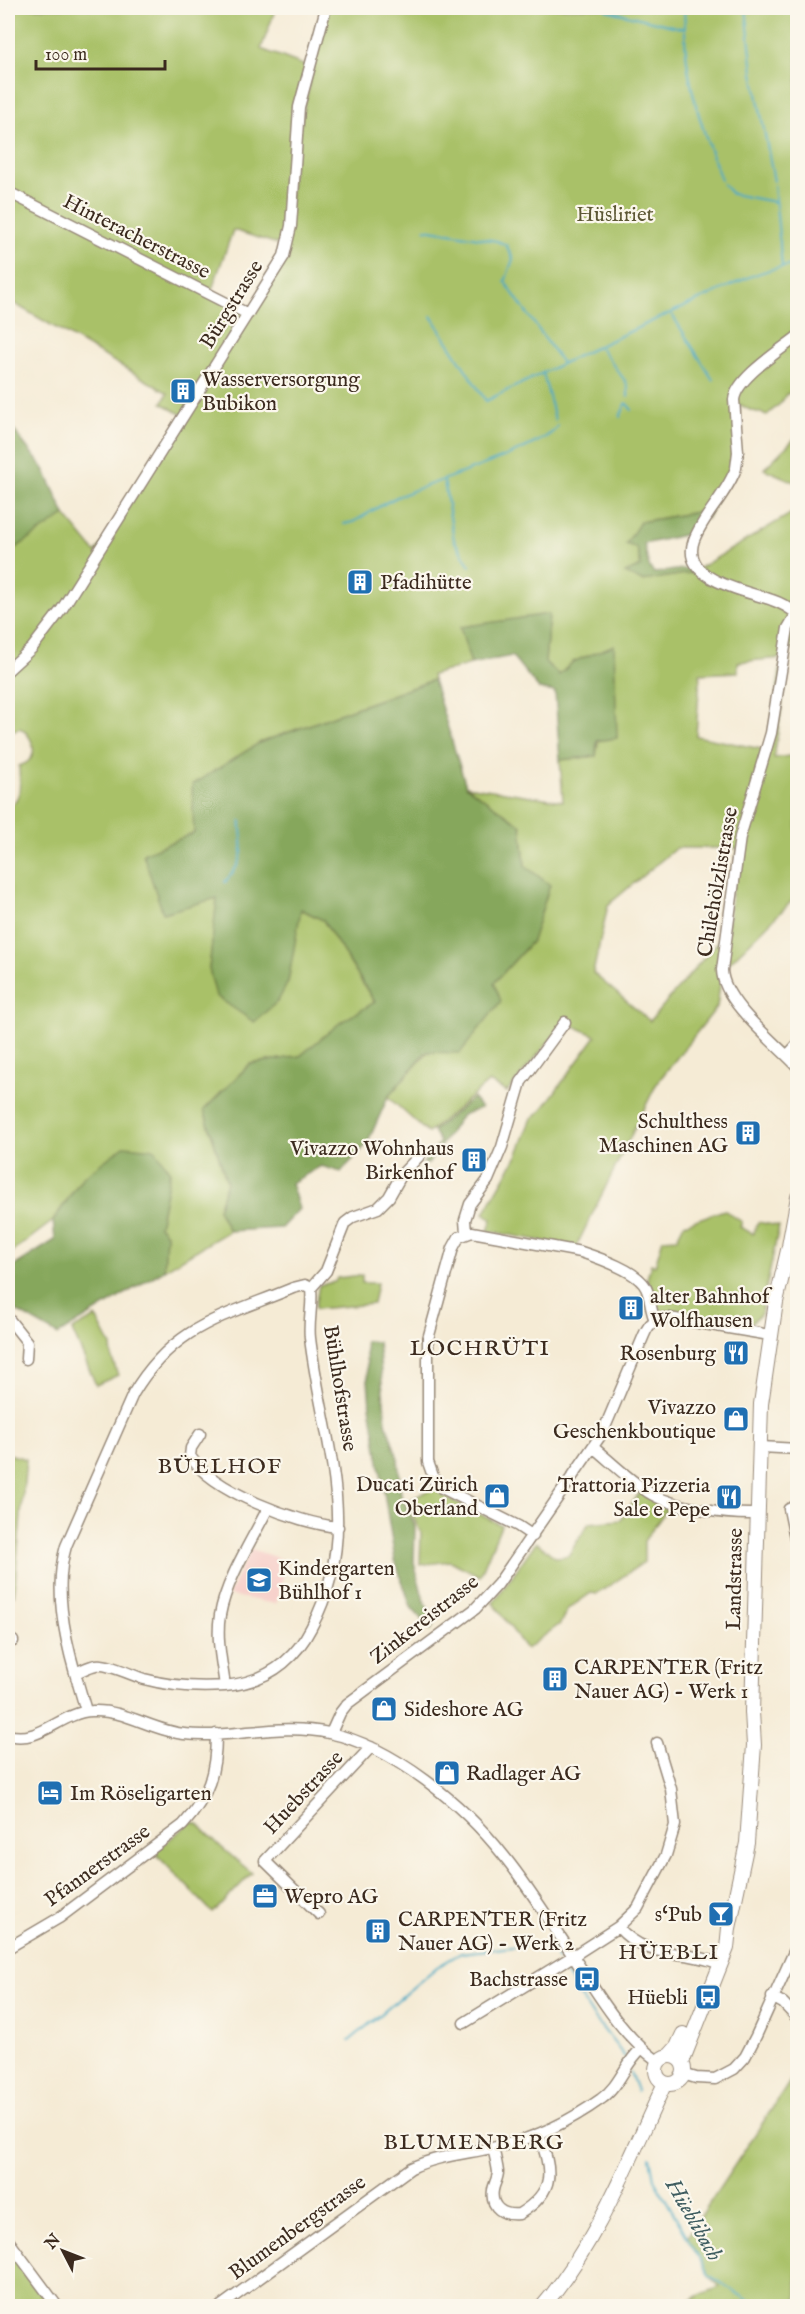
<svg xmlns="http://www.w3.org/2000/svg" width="805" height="2314" font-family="'IM FELL English',serif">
<rect width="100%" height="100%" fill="#fbf7ec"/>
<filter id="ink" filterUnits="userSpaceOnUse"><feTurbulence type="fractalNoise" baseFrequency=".0167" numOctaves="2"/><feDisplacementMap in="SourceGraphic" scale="12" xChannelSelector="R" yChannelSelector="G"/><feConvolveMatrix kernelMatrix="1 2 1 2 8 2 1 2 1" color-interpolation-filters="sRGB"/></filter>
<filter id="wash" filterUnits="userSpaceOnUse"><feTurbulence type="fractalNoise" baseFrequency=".008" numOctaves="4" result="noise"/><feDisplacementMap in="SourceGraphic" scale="24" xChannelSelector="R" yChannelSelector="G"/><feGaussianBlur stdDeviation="1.35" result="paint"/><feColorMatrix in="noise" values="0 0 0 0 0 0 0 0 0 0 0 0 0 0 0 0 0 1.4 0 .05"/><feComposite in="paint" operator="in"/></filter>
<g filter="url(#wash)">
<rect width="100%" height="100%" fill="#f5ebd5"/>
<path fill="#f7d0ca" d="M251 1549 287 1561 276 1604 228 1595Z"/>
<path fill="#a9c167" stroke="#727642" stroke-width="1.5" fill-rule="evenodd" d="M8 8H276L261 49 306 66 295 109 284 246 233 230 210 295 248 314 284 256 295 149 326 8H797V393L794 389 788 394H786L782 402 767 415 750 410 739 404 738 458 707 519 703 511 640 522 637 548 641 566 642 581 691 573 797 510V626L791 647 774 758 797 755V896L722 970 717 1007 657 1083 576 1247 488 1231 492 1219 484 1213 517 1156 532 1118 541 1111 596 1036 565 1022 507 1092 489 1082 428 1133 388 1097C434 1043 485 994 532 941L521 825 466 786 563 801 560 760 596 756 614 646 573 662 559 675 545 662 549 615 461 627 471 664 432 675 433 680 259 743 194 833 144 854 218 898 209 969 288 982 300 909 323 920 375 1003 341 1022 300 1056 250 1064 204 1110 227 1182 218 1209 229 1231 164 1270 166 1234 159 1226 170 1172 82 1178 53 1221 8 1255V807C24 799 19 781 19 766 40 760 36 738 20 728L8 732V553L65 515 96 553 184 416 162 403 168 393 8 300ZM782 658 767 750 696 736 700 674 738 672V662ZM676 848H738L727 931 650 1021 593 973 608 905Z
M797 436V483L764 469Z
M724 1210 742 1222 740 1227 753 1234 758 1222 779 1226 761 1314 752 1322 742 1323 658 1310 647 1279 651 1264 655 1265 663 1239 677 1238 684 1224Z
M362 1275V1283H377L373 1304 316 1309 315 1307 319 1285 335 1282 337 1278Z
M96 1317 111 1346 112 1359 118 1375 96 1385 72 1330Z
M8 1454 26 1459 14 1595 8 1592Z
M434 1488 444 1496 501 1525 480 1576 450 1561 420 1565 421 1533 406 1502Z
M640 1492 667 1509 644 1541V1562L597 1594 591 1593 568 1609 560 1624 526 1649 493 1603 536 1542 555 1557 568 1556 589 1523 621 1520Z
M191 1822 198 1824 221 1847 252 1873 213 1913 154 1852Z
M797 2071V2306H681L700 2295 720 2287 709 2275 687 2237Z
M14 2249 57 2306H8V2260Z"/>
<path fill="#86a75c" stroke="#60683d" stroke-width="1.5" d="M8 423 44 469 65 515 8 553Z
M703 511 692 533 644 544 649 566 654 573 690 568 691 573 642 581 625 573 641 566 637 548 626 544 640 522Z
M549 614 545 662 559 675 573 662 614 645 617 738 597 741 596 756 560 760 555 692 539 689 512 656 471 664 460 627Z
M433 680 466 786 521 825 525 866 550 885 532 941 494 983 501 1001 460 1053 426 1052 388 1097 367 1144 341 1172 321 1166 291 1183 299 1209 281 1228 229 1231 218 1209 227 1182 204 1110 250 1064 300 1056 341 1022 375 1002 323 920 301 909 288 982 278 1001 254 1022 216 996 209 969 217 898 163 913 143 854 194 833 192 785 259 743Z
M473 1098 481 1108 462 1115 428 1164 423 1163 440 1142 433 1131Z
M124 1146 155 1149 170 1172 159 1226 166 1234 164 1270 58 1335 8 1306V1270L55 1240 53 1221 82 1178Z
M365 1341 378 1342 386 1422 398 1459 401 1496 415 1526 414 1563 424 1601 435 1622 431 1630 411 1607 395 1560 370 1406Z"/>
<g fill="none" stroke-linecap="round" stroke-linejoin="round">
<path stroke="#45a9c4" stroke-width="2" d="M607 8 606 10 685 29C684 78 704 134 721 180
M684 8 685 29
M746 8 753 73 774 181
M723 184 732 194 775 202
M774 185 782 266
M425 229 497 241 506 245 513 259 505 282 562 363
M671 313 713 380
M431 316 486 401C556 366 627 332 699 300 729 287 764 266 798 265
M599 346 626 382 628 389V397
M543 373 555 420
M620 417 626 403 632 410
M444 481 454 540 470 566
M344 524 353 522C368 514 382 504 397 497 421 486 553 445 557 426
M225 882C236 869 244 859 242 841 242 834 240 829 241 821
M562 1968 593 2016 625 2057
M349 2041 437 1967 461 1953 545 1943 553 1949 558 1960
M630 2072 637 2091
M650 2158 654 2179 709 2275 757 2306"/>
</g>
</g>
<g filter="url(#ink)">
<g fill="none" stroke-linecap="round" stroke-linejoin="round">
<defs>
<path id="minor" d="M8 192 248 314
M798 611 788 628 771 733 740 837 722 970C723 1003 776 1043 798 1067
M796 613C788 607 781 603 772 600 747 591 679 580 694 540 704 514 727 494 736 468L738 452 734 400C736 378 781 350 798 336
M8 670 32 648 62 609 284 256 291 226 299 107 326 8
M787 1056 798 1044
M466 1233 465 1220 470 1204 488 1180 502 1147 521 1082 565 1022
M311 1288 326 1271 345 1223 353 1217 378 1208 389 1197 402 1174 420 1155
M8 1318 27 1342 26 1359
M200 1434 191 1448 190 1456C212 1491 297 1523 338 1527
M593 1447C611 1462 628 1479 648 1492 673 1508 727 1515 757 1514
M761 1447 798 1449
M798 1505 789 1509 798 1552
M533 1536 518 1526 442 1488 435 1482 428 1462V1339L453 1248 459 1237 472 1232 581 1252C599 1258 638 1271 646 1288 651 1298 650 1310 655 1320
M8 1639 13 1641
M75 1673C64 1634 54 1587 66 1546L133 1394C174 1325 223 1317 293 1288L305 1285 311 1288C313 1305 308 1322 310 1338 322 1440 364 1529 311 1628 293 1663 265 1682 225 1686 198 1688 170 1686 144 1679 131 1675 108 1663 96 1665 89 1666 81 1671 75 1673L86 1711
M225 1686C222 1663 216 1639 220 1615 226 1580 252 1540 268 1508
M331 1733 340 1713 347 1704 475 1609 498 1584 603 1432 644 1335C649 1323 655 1318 669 1318L770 1335
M8 1735C41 1744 61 1712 92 1711 124 1709 153 1731 184 1734 234 1739 278 1722 329 1733 393 1746 464 1805 504 1856 529 1887 550 1921 571 1953 598 1994 619 2033 659 2062
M319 1914 265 1861 371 1747
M618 1927C648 1961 678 1948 715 1962
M8 1948 59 1918 183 1825C209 1796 216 1772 216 1734
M772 1997 783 2003 798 2019
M464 2023 573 1956 618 1927 638 1908 666 1855 675 1825 671 1789 657 1743
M683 2074 696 2078 715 2079 734 2069 745 2057 756 2036 798 1943
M493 2148C495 2156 497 2164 498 2172 498 2178 494 2184 493 2190 490 2208 504 2216 519 2214 558 2190 551 2170 539 2134
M8 2240 57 2306
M221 2306 411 2168C437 2156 463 2154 492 2148 531 2140 569 2122 601 2099 620 2086 625 2063 641 2049"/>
<path id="major" d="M669 2056 677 2047 683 2034
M656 2070a14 14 0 1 1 28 0a14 14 0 1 1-28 0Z
M682 2062 727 1948 729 1928 747 1843 754 1745 752 1712 761 1404 776 1302 789 1246 798 1197
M543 2306C598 2242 629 2159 665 2083"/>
</defs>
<use href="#minor" stroke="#988a7a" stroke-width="13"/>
<use href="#major" stroke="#988a7a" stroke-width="16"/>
<use href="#minor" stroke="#fff" stroke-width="10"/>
<use href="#major" stroke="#fff" stroke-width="14"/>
</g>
</g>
<defs>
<symbol id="building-square" viewBox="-11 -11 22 22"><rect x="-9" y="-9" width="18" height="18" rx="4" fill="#1f6fb2" stroke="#fbf7ec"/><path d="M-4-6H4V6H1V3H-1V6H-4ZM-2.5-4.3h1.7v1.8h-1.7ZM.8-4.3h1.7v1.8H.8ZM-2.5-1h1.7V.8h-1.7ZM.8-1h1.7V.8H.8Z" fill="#fff"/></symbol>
<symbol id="restaurant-square" viewBox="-11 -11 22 22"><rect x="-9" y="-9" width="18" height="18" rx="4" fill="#1f6fb2" stroke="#fbf7ec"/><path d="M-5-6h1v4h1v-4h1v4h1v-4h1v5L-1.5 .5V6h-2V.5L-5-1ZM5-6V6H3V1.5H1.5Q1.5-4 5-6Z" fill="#fff"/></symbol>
<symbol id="shop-square" viewBox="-11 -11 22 22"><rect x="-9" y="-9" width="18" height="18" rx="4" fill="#1f6fb2" stroke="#fbf7ec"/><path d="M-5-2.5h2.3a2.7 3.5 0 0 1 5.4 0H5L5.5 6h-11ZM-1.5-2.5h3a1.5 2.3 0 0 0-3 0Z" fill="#fff"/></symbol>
<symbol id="school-square" viewBox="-11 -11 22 22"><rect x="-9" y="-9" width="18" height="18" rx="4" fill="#1f6fb2" stroke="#fbf7ec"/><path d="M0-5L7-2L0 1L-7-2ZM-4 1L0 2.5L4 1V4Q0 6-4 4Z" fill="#fff"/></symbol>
<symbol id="hotel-square" viewBox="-11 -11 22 22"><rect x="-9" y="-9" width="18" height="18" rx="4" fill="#1f6fb2" stroke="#fbf7ec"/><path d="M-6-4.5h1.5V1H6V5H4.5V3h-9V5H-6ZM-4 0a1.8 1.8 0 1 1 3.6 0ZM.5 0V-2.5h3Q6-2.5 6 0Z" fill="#fff"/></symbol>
<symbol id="office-square" viewBox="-11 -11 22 22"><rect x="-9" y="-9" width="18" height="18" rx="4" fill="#1f6fb2" stroke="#fbf7ec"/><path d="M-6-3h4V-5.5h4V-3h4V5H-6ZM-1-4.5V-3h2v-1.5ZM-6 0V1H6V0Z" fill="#fff"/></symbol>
<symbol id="bar-square" viewBox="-11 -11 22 22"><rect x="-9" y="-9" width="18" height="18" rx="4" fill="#1f6fb2" stroke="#fbf7ec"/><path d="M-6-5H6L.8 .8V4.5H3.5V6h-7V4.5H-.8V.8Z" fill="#fff"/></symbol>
<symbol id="bus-square" viewBox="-11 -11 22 22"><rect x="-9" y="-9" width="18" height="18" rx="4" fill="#1f6fb2" stroke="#fbf7ec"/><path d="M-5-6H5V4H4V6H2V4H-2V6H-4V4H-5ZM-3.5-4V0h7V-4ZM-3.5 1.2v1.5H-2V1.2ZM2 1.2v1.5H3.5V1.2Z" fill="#fff"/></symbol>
</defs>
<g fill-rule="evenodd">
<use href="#building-square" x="168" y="376" width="30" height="30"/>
<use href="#building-square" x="345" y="567" width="30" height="30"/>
<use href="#building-square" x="733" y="1118" width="30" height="30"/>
<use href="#building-square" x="459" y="1145" width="30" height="30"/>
<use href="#building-square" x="616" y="1293" width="30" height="30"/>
<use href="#restaurant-square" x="721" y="1338" width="30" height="30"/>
<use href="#shop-square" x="721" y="1404" width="30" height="30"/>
<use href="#shop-square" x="482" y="1481" width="30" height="30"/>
<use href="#restaurant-square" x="714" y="1482" width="30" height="30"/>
<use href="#school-square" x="244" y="1565" width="30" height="30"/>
<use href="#building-square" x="540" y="1664" width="30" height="30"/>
<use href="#shop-square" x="369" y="1694" width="30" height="30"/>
<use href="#shop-square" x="432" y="1758" width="30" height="30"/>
<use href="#hotel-square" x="35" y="1778" width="30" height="30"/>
<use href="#office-square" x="250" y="1881" width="30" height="30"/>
<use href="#bar-square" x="706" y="1899" width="30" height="30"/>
<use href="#building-square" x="363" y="1916" width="30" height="30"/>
<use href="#bus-square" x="572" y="1964" width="30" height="30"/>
<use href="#bus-square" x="693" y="1982" width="30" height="30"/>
</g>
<g text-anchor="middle" stroke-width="4.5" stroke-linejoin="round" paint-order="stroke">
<g font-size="21" fill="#5c5734" stroke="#fbf7ec">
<text x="615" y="221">Hüsliriet</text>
</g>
<g font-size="21" fill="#3b2a1e" stroke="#fbf7ec">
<text transform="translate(137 236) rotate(27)" y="7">Hinteracherstrasse</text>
<text transform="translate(231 304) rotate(-58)" y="7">Bürgstrasse</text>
<text transform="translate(717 882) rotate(-80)" y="7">Chilehölzlistrasse</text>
<text transform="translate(341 1388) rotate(81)" y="7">Bühlhofstrasse</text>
<text transform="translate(734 1579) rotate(-89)" y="7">Landstrasse</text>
<text transform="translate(424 1619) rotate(-38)" y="7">Zinkereistrasse</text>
<text transform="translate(303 1792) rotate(-47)" y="7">Huebstrasse</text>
<text transform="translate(97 1865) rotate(-36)" y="7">Pfannerstrasse</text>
<text transform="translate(297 2227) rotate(-36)" y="7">Blumenbergstrasse</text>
</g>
<g font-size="21" fill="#3b2a1e" stroke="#fbf7ec" text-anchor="start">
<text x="202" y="386">Wasserversorgung<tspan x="202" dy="24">Bubikon</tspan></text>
<text x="380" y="589">Pfadihütte</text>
<text x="728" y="1128" text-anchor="end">Schulthess<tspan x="728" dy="24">Maschinen AG</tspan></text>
<text x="454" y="1155" text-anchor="end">Vivazzo Wohnhaus<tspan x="454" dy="24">Birkenhof</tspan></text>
<text x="650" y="1303">alter Bahnhof<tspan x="650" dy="24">Wolfhausen</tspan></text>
<text x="716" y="1360" text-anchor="end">Rosenburg</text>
<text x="716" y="1414" text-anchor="end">Vivazzo<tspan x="716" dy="24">Geschenkboutique</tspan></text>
<text x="478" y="1491" text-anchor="end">Ducati Zürich<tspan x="478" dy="24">Oberland</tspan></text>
<text x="710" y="1492" text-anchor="end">Trattoria Pizzeria<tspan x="710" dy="24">Sale e Pepe</tspan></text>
<text x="278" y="1575">Kindergarten<tspan x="278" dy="24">Bühlhof 1</tspan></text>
<text x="574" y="1674">CARPENTER (Fritz<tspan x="574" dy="24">Nauer AG) - Werk 1</tspan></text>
<text x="404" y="1716">Sideshore AG</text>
<text x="466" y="1780">Radlager AG</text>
<text x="70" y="1800">Im Röseligarten</text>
<text x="284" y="1903">Wepro AG</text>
<text x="702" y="1921" text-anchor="end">s‘Pub</text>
<text x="398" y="1926">CARPENTER (Fritz<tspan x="398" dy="24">Nauer AG) - Werk 2</tspan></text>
<text x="568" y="1986" text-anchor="end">Bachstrasse</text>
<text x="688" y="2004" text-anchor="end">Hüebli</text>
</g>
<g font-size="22" letter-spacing="1.5" fill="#3b2a1e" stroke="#fbf7ec">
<text x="480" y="1355">LOCHRÜTI</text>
<text x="220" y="1473">BÜELHOF</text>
<text x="669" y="1959">HÜEBLI</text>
<text x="474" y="2149">BLUMENBERG</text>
</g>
<g font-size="22" font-style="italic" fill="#3f5d60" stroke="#fbf7ec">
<text transform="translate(695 2219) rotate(60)" y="8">Hüeblibach</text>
</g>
</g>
<rect width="805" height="2314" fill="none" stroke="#fbf7ec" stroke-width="30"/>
<g transform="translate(63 2251) rotate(312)" stroke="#fbf7ec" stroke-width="4.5" paint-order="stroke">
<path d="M0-4.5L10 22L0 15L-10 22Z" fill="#3b2a1e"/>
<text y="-9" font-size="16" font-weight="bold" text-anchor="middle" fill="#3b2a1e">N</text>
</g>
<path d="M36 60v9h129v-9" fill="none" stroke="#3b2a1e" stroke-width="3"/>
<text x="45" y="60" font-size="18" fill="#3b2a1e" stroke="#fbf7ec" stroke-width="4.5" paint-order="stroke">100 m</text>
</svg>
